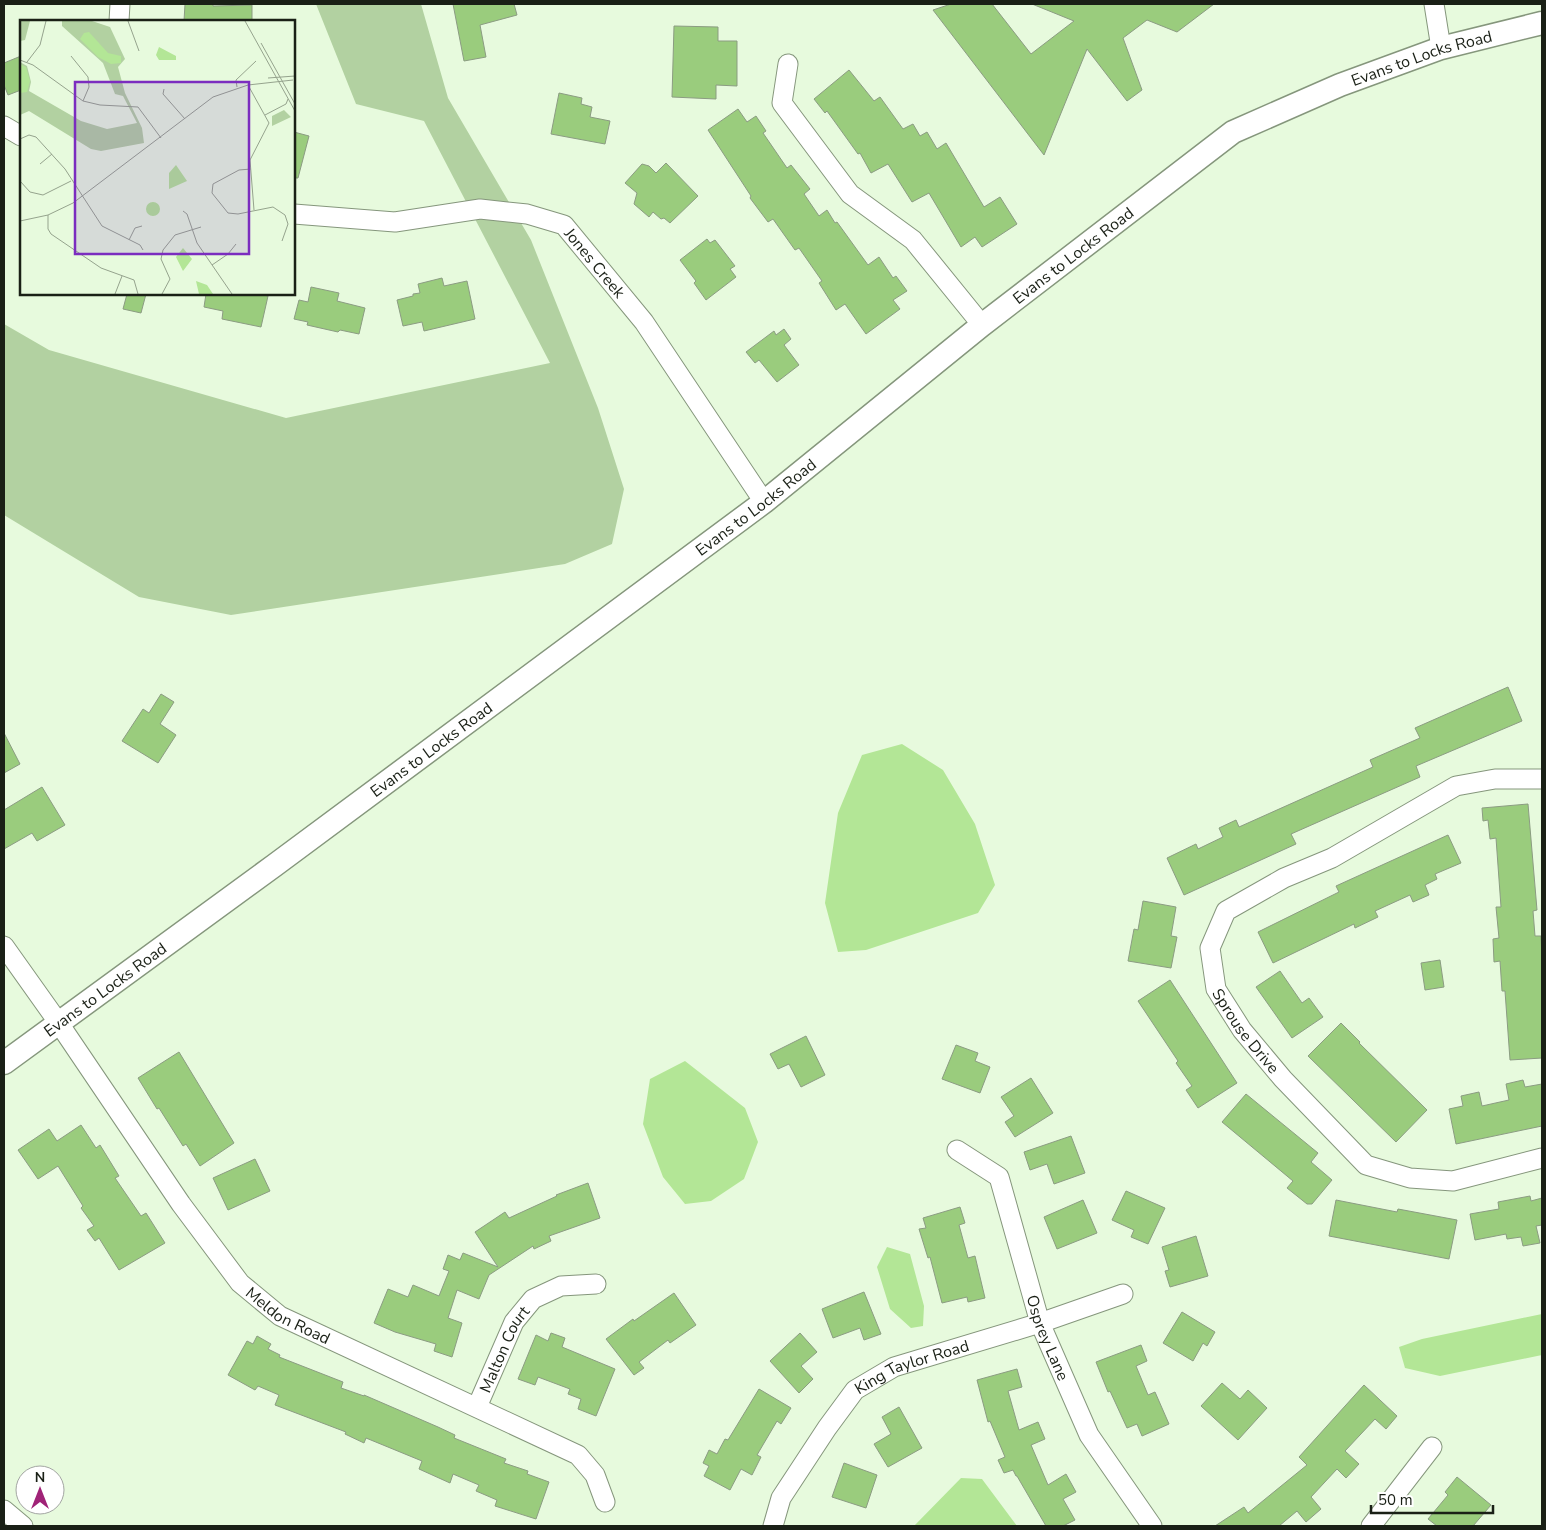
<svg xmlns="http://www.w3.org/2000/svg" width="1546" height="1530" font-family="'Nunito Sans',sans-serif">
<rect width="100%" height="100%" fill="#e7fadd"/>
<path fill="#b2d1a1" d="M316 4H421L448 98 531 240 598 408 624 489 612 544 565 564 231 615 139 597 4 515V324L49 350 286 418 550 363 424 121 356 104Z"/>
<path fill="#b3e696" d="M902 744 943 770 975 824 995 885 978 913 866 950 838 952 825 903 838 813 862 755Z
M685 1061 745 1108 758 1142 744 1179 711 1201 685 1204 663 1177 643 1124 650 1079Z
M887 1247 910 1254 924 1306 923 1326 911 1328 890 1309 877 1267Z
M1542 1314V1355L1440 1376 1405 1368 1399 1347 1422 1339Z
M961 1478 982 1479 1017 1526H914Z"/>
<path fill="#9acc7d" stroke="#8b9c82" d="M185 4H213V6L252 5V21H184Z
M453 4H514L517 15 480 25 486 57 464 61Z
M951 4H992L1031 54 1074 21 1032 4H1214L1177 32 1147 20 1123 38 1142 90 1127 101 1087 49 1044 155 933 10Z
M674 26 718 27V41H737V86L716 85V99L672 97Z
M21 56V90L8 95 4 85V63Z
M849 70 874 101 880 97 903 129 913 124 920 136 927 132 937 149 946 143 984 207 1000 197 1017 224 982 247 975 237 961 247 929 193 912 202 888 164 871 173 860 153 858 154 827 111 825 113 814 99Z
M559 93 582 98 581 104 592 107 590 117 610 121 605 144 551 134Z
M738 109 747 122 756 116 766 131 763 133 787 168 791 165 810 189 804 194 819 216 827 210 835 223 837 222 868 265 879 257 893 278 896 276 907 291 893 300 900 309 866 334 845 304 836 310 819 283 822 281 799 248 795 250 773 219 768 222 750 198 751 196 708 130Z
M294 132 309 136 298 178H294Z
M666 163 698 196 670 223 664 218 661 219 653 212 649 217 634 204 637 193 625 183 642 164 649 166 656 173Z
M707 239 710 243 715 240 735 266 730 269 736 277 706 300 694 283 696 281 680 260Z
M442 278 444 286 467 281 475 319 424 331 422 322 403 326 397 300 413 296V294L420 293 418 284Z
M311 287 339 293 337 301 365 308 359 334 340 330 338 332 307 325 308 322 294 319 299 300 308 302Z
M127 294H146L141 313 123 309Z
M206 294H259L268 296 261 327 222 319 223 311 204 307Z
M784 329 791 339 784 345 799 365 777 382 759 360 755 363 746 352 774 331 776 335Z
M1508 687 1522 721 1416 766 1420 777 1291 834 1296 844 1184 895 1167 858 1196 844 1198 849 1223 837 1219 828 1236 820 1239 827 1373 767 1370 760 1420 738 1415 728Z
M161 694 174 702 160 724 176 735 158 763 122 741 143 709 149 713Z
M4 733 20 764 4 773Z
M42 787 65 825 37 841 32 833 4 849V810Z
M1528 804 1537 910 1533 911 1535 936H1541L1542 958V1058L1510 1060 1505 991H1502L1500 961 1494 962 1493 939 1499 938 1496 907H1501L1496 838 1490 839 1488 820 1483 821 1482 808Z
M1448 835 1461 863 1435 874 1437 879 1425 885 1429 895 1413 902 1410 895 1375 911 1378 917 1355 928 1354 924 1273 963 1258 932 1339 892 1336 886Z
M1143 901 1176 907 1171 936 1177 937 1171 968 1128 961 1134 929 1138 930Z
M1440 960 1444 987 1425 990 1421 963Z
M1280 971 1302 1003 1309 998 1323 1017 1292 1038 1256 987Z
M1170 980 1237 1083 1198 1108 1186 1090 1192 1086 1176 1063 1178 1061 1138 1001Z
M1341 1023 1360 1042 1359 1043 1427 1110 1396 1142 1308 1056Z
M806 1036 825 1075 801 1087 789 1064 778 1069 770 1054Z
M956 1045 978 1053 975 1061 990 1067 980 1093 942 1079Z
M179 1052 234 1143 200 1166 186 1144 183 1146 159 1108 157 1109 138 1078Z
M1031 1078 1053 1113 1015 1137 1005 1122 1014 1116 1001 1097Z
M1523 1080 1525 1087 1542 1084V1126L1456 1144 1449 1109 1463 1106 1461 1096 1479 1092 1482 1106 1509 1100 1506 1084Z
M1246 1094 1318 1153 1311 1162 1332 1180 1312 1204H1307L1287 1188 1293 1181 1222 1122Z
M81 1125 96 1148 100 1145 119 1176 115 1178 141 1216 146 1213 165 1243 119 1270 99 1238 95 1241 87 1230 94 1226 81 1208 83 1206 58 1166 38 1179 18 1150 49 1129 57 1141Z
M1071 1136 1085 1173 1054 1184 1047 1164 1030 1170 1024 1152Z
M255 1159 270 1191 228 1210 213 1178Z
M588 1183 600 1218 549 1236 551 1241 534 1249 533 1246 489 1275 479 1299 457 1290 448 1318 462 1323 452 1357 434 1351 436 1344 395 1332 374 1323 388 1289 408 1297 413 1285 439 1296 449 1271 443 1269 448 1255 460 1260 463 1253 498 1267 475 1232 505 1212 509 1218 557 1196 556 1195Z
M1126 1191 1165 1208 1148 1244 1131 1237 1134 1230 1112 1220Z
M1530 1196 1531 1201 1542 1198V1225L1536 1226 1540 1243 1523 1246 1521 1237 1507 1239 1506 1234 1475 1240 1470 1214 1499 1209 1498 1202Z
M1083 1200 1097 1233 1057 1249 1044 1217Z
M1336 1200 1397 1212 1398 1209 1457 1220 1449 1259 1329 1236Z
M960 1207 965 1223 959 1225 968 1258 975 1256 985 1298 968 1302 967 1297 942 1303 930 1257 928 1258 919 1229 926 1228 923 1218Z
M1196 1236 1208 1276 1170 1287 1165 1271 1169 1270 1162 1247Z
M864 1292 881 1334 864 1340 860 1328 833 1338 822 1309Z
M674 1293 696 1325 670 1343 668 1340 639 1362 644 1368 634 1375 606 1339 633 1319 634 1321Z
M1182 1312 1215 1332 1207 1346 1203 1343 1193 1361 1163 1343Z
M551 1333 565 1338 562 1347 615 1369 596 1416 578 1409 581 1399 568 1394 570 1389 538 1377 535 1385 518 1379 536 1335 548 1341Z
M800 1333 817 1352 801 1366 813 1379 799 1393 770 1361Z
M257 1336 271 1344 268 1349 280 1355 279 1357 343 1382 341 1388 364 1396V1395L438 1427 455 1435 454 1438 506 1459 504 1463 528 1471 527 1474 549 1482 536 1519 495 1506 497 1500 476 1491 479 1485 453 1474 450 1483 419 1469 422 1461 366 1438 364 1443 345 1434 346 1432 275 1405 279 1395 258 1386 255 1390 228 1375 247 1341 253 1344Z
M1141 1345 1147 1361 1136 1366 1148 1395 1155 1392 1169 1424 1142 1436 1137 1424 1127 1428 1110 1391 1108 1392 1096 1362Z
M1017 1369 1022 1387 1008 1391 1019 1430 1038 1422 1045 1439 1031 1445 1048 1485 1066 1474 1076 1492 1063 1499 1075 1520 1063 1526H1046L1017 1476H1016L1013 1470 1004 1473 998 1460 1005 1457 990 1421 988 1422 977 1380Z
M1222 1383 1240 1399 1248 1390 1267 1408 1238 1440 1201 1406Z
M1364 1385 1397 1416 1386 1429 1375 1419 1345 1451 1359 1464 1346 1478 1337 1469 1311 1497 1321 1509 1306 1522 1297 1511 1279 1526H1215L1244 1507 1248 1513 1307 1465 1299 1457Z
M759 1389 791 1408 781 1424 777 1421 757 1455 761 1457 752 1475 741 1469 730 1490 704 1476 709 1466 703 1463 709 1450 717 1454 725 1439 728 1440Z
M899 1407 922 1448 888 1467 874 1444 891 1434 882 1417Z
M844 1463 877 1475 866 1508 832 1497Z
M1457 1477 1491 1505 1473 1526H1437L1428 1519 1448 1495 1445 1492Z"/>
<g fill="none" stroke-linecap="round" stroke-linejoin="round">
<defs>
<g id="minor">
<path d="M1434 4 1441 48"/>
<path d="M119 21 120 4"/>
<path d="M788 64 782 103 850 194 913 240 982 325"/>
<path d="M4 126 21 136"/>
<path id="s1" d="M294 214 395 222 480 209 527 214 564 225 644 322 764 502"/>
<path id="s2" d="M1542 779H1495L1456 786 1332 858 1284 878 1226 911 1210 948 1216 989 1242 1030 1283 1079 1366 1165 1410 1178 1453 1181 1542 1158"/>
<path id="s3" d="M4 946 58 1022 181 1204 240 1283 280 1316 578 1455 595 1475 605 1502"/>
<path id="s4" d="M957 1150 999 1177 1040 1323 1089 1435 1152 1526"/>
<path id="s5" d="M477 1407 514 1322 533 1299 561 1286 596 1284"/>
<path d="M4 1510 23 1526"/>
<path id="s6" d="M773 1526 781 1498 827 1428 855 1390 894 1367 1040 1323 1123 1294"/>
<path d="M1371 1526 1432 1447"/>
</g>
<g id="tertiary">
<path id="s7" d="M4 1063 275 865 764 502 982 325 1233 132 1340 85 1441 48 1542 23"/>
</g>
</defs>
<use href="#minor" stroke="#85967c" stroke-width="21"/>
<use href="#tertiary" stroke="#85967c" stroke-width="25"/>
<use href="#minor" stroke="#fff" stroke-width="19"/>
<use href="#tertiary" stroke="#fff" stroke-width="22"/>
</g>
<g text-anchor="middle" stroke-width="4" stroke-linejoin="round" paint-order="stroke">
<g font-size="16" fill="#1a2016" stroke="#fff">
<text dy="6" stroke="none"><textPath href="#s7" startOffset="1745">Evans to Locks Road</textPath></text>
<text dy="6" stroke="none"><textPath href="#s7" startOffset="1340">Evans to Locks Road</textPath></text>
<text dy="6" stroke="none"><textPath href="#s1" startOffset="322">Jones Creek</textPath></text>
<text dy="6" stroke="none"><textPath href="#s7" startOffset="935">Evans to Locks Road</textPath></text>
<text dy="6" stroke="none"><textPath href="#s7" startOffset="530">Evans to Locks Road</textPath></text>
<text dy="6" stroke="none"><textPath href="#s7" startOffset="125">Evans to Locks Road</textPath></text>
<text dy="6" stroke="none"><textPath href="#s2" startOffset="482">Sprouse Drive</textPath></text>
<text dy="6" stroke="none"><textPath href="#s3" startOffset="470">Meldon Road</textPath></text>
<text dy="6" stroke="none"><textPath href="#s4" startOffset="218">Osprey Lane</textPath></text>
<text dy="6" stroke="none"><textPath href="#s5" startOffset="64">Malton Court</textPath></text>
<text dy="6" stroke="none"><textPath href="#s6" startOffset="222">King Taylor Road</textPath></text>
</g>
</g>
<g transform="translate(20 20)">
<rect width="275" height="275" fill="#e7fadd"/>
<path d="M0 1H10L5 20 0 21ZM42 1H72L90 7 105 39 98 47 105 73 122 108 124 123 81 131 71 129 9 91 0 95V42L7 46 11 62 9 71 61 101 87 109 117 103 103 76 95 74 83 43 42 6ZM264 90 271 97 252 106V96Z" fill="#b2d1a1"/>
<path d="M69 12 88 33 101 36V43L91 44 78 37 60 19 64 13ZM139 27 156 36V40H139L136 35ZM0 44 6 47 10 61 7 72 0 73ZM156 145 167 161 149 169V153ZM126 189a7 7 0 1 1 14 0a7 7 0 1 1-14 0ZM163 228 172 239 163 251 156 237ZM176 261 187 265 193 274H179Z" fill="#b3e696"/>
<path fill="none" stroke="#95a38d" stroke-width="1" d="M108 1 119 31M225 1 275 91M241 23 275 84M51 36 68 57 69 67 63 81M0 40 13 45 63 81 80 85 118 87 141 118M7 42 20 25 26 1M248 58 275 56M228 65 249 103 230 140 234 190M217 67 216 60 236 41M144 69 143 74 165 99M245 95 266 84 268 79M0 119 9 115 16 117 45 149 82 206 120 225 123 230M20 144 32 134M231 149 219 150 193 164 192 173 208 193 218 194 253 187 265 195 268 204 262 221M0 161 10 172 23 175 51 161M163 191 167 194 177 223 212 274M28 195V209L31 214 81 248 114 260 118 274M0 201 28 195 53 183 193 77 228 65 273 60M109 220 115 208 122 206M192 245 208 234 216 224M95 274 102 256M142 274 150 259 141 239 143 230 155 215 181 207"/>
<path fill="#7b2cbf" fill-opacity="0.15" stroke="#7b2cbf" stroke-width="2.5" d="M55 62H229V234H55Z"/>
<rect width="275" height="275" fill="none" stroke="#1a2016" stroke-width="2.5"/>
</g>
<rect width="1546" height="1530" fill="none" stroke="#1a2016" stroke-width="10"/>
<g transform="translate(40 1490)"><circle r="24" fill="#ffffff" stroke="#a3a6a2"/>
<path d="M0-4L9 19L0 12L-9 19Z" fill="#a02377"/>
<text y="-8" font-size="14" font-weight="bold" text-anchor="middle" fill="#1a2016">N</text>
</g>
<path d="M1371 1505v8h122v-8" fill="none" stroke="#1a2016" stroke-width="2.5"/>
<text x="1378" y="1505" font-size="15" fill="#1a2016" stroke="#ffffff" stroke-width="4" paint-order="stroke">50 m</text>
</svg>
